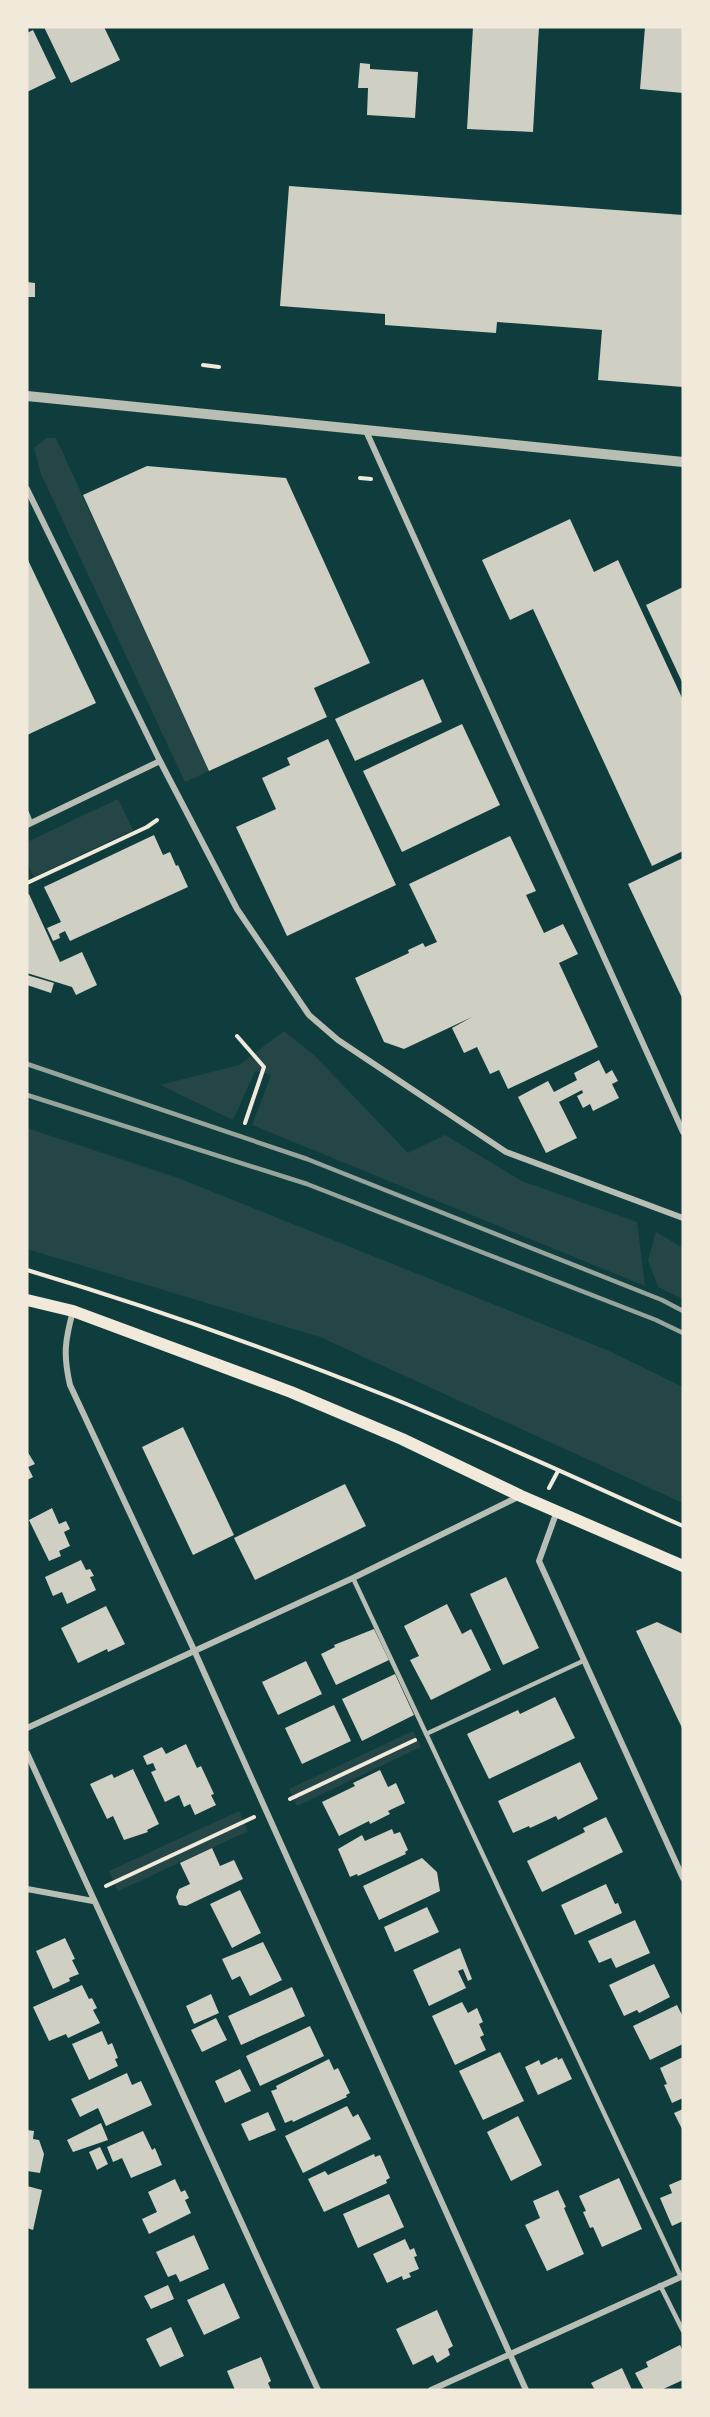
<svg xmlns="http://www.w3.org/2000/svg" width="710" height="2417" font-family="Barlow,sans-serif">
<rect width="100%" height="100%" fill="#0f3d3e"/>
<path fill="#244646" d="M46 438H56L209 771 185 782 41 474 34 448Z
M118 799 133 830 34 877 27 863V842Z
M284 1031 314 1055 408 1153 445 1135 522 1181 637 1222 645 1286 252 1125 271 1075 255 1071 233 1120 160 1085 239 1065Z
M27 1128 178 1178 607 1350 683 1387V1503L320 1337 27 1249Z
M656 1232 683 1248V1299L658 1287 648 1260Z
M413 1731 421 1747 297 1806 289 1789Z
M239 1811 248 1831 118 1891 109 1871Z"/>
<path fill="#cfcfc3" d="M44 27H104L120 60 71 83Z
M473 27H539L533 132 467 129Z
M645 27H683V93L640 89Z
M33 30 56 78 27 92V33Z
M360 63 370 64V69L418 72 415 118 367 115 368 88H358Z
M289 186 683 215V387L598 380 602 330 497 322 496 333 385 325V314L280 306Z
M27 282 35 283V297H27Z
M147 466 286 478 370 663 314 688 327 717 209 771 83 495Z
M570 519 594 572 618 560 683 700V851L652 866 533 609 510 620 482 560Z
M27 558 96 703 27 735Z
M683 587V684L646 605Z
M423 679 442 722 355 761 335 719Z
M462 724 500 805 402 852 363 771Z
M328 739 396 885 287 936 236 827 276 809 262 778 290 765 287 758Z
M154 835 163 855 170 852 176 866 178 865 188 887 70 941 65 931 59 934 60 938 53 941 47 928 61 922 44 887Z
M510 836 536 891 526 895 544 933 563 924 578 954 559 963 598 1047 508 1089 499 1070 490 1074 477 1047 464 1053 452 1028 472 1017 404 1049 384 1042 355 978 409 953 408 950 423 943 425 947 437 942 409 884Z
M683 858V1000L628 884Z
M29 894 60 962 82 952 97 985 76 995 72 987 27 973V895Z
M27 975 54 983 51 993 27 985Z
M599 1060 606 1074 612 1070 618 1081 612 1084 619 1098 593 1111 590 1104 583 1108 577 1096 583 1093 582 1090 559 1102 577 1138 546 1153 518 1097 548 1081 554 1092 577 1080 574 1073Z
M183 1427 234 1535 193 1555 142 1447Z
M27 1451 35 1464 28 1467 33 1477 27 1480Z
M345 1484 366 1526 255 1580 234 1538Z
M52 1508 59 1524 66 1521 70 1529 64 1532 70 1546 59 1551 61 1556 49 1561 29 1520Z
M81 1560 86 1570 90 1569 94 1576 90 1577 96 1590 67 1604 62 1592 53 1596 45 1577Z
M506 1577 539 1648 503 1665 470 1594Z
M447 1604 462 1634 471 1629 491 1670 431 1700 410 1660 419 1656 404 1626Z
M106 1606 125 1644 108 1652 107 1649 78 1663 61 1628Z
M657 1622 683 1634V1730L636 1631Z
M374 1629 389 1660 336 1685 321 1654 335 1647 334 1645Z
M306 1661 322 1694 278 1715 262 1682Z
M395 1674 414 1715 362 1741 342 1699Z
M555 1697 575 1738 489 1779 467 1734 518 1710 520 1714Z
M334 1705 351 1741 302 1764 285 1728Z
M186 1744 197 1768 201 1766 214 1794 211 1795 216 1805 195 1815 190 1804 184 1807 179 1795 165 1802 151 1772 156 1770 153 1763 147 1765 143 1756 162 1747 166 1754Z
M580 1762 598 1799 558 1820 556 1816 530 1828 529 1826 513 1833 498 1801Z
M133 1769 159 1824 147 1830 148 1832 124 1840 113 1816 107 1819 90 1784 112 1774 114 1778Z
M380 1770 388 1787 396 1783 405 1803 388 1811 390 1814 370 1824 369 1821 339 1836 322 1802 355 1786 353 1783Z
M606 1817 623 1852 542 1892 527 1861 585 1832 583 1828Z
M392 1829 394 1834 400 1832 408 1850 405 1852 406 1854 358 1876 357 1874 350 1877 338 1849 362 1835 365 1841Z
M212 1848 220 1866 234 1860 243 1879 186 1906 179 1905 176 1897 179 1889 190 1884 180 1863Z
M422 1858 437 1872 440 1891 379 1920 363 1886Z
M606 1884 615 1904 618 1903 622 1913 575 1935 561 1905Z
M240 1890 261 1933 232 1948 210 1904Z
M427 1907 439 1932 395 1952 384 1927Z
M635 1920 650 1953 616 1968 611 1958 599 1963 588 1941Z
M65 1938 75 1959 72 1960 79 1974 69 1978 70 1981 53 1989 36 1951Z
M263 1942 282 1980 250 1996 240 1976 232 1980 222 1959Z
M460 1948 472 1979 468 1981 463 1969 458 1971 466 1988 429 2006 413 1970Z
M654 1964 670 1997 639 2013 637 2010 624 2016 609 1985Z
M82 1985 89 1999 92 1998 97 2008 93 2010 100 2023 68 2038 66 2034 49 2041 33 2007Z
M292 1987 305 2016 241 2045 228 2016Z
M211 1994 219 2013 194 2024 186 2006Z
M462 2002 468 2013 477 2008 483 2022 479 2024 484 2035 480 2037 486 2050 455 2065 432 2016Z
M677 2005 683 2017V2044L650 2060 633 2026Z
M216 2018 227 2040 202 2052 191 2030Z
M310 2026 324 2056 260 2086 246 2056Z
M102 2031 108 2045 112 2043 118 2058 115 2059 118 2066 89 2080 72 2044Z
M500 2052 524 2101 483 2120 459 2071Z
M557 2057 558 2060 562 2058 572 2079 538 2095 525 2067 539 2060 541 2065Z
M683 2057V2098L672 2103 664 2085 667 2084 660 2068Z
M329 2059 334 2070 338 2068 350 2093 346 2095 347 2097 293 2122 292 2120 285 2123 271 2091 277 2089 276 2086Z
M240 2069 251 2091 225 2103 215 2081Z
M127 2073 132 2085 141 2081 152 2105 106 2126 98 2108 80 2117 71 2099Z
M347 2106 353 2117 358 2114 371 2139 303 2173 285 2136Z
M683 2109V2131L674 2113Z
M268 2112 276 2130 249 2141 241 2124Z
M518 2116 542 2165 511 2181 487 2132Z
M101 2123 108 2140 73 2152 67 2140Z
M27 2130 34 2131 33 2139 39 2140 44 2154 40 2173 27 2171Z
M143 2131 152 2150 155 2148 162 2165 131 2178 122 2158 113 2162 107 2147Z
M100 2147 108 2164 97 2170 89 2152Z
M374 2154 375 2157 380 2155 390 2178 386 2180 387 2183 324 2212 308 2179 325 2171 328 2175Z
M619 2178 642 2229 602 2247 593 2227 590 2228 583 2212 586 2211 579 2196Z
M175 2179 181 2192 185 2190 189 2198 185 2200 191 2213 149 2234 142 2219 157 2212 148 2192Z
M683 2179V2221L672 2226 660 2198 672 2193 669 2185Z
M27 2186 42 2190 33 2230 27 2228Z
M558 2190 566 2207 564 2208 584 2254 547 2271 525 2225 540 2218 533 2201Z
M389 2194 404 2227 358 2248 343 2214Z
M194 2235 209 2269 180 2282 176 2274 168 2277 156 2252Z
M405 2239 410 2250 414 2248 417 2256 414 2257 419 2269 409 2273 411 2277 403 2280 402 2276 387 2283 373 2254Z
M224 2283 240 2318 204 2335 187 2300Z
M168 2285 174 2299 151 2309 144 2296Z
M437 2310 453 2346 448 2349 450 2355 437 2363 433 2355 413 2365 396 2329Z
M171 2327 184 2356 160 2367 146 2339Z
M680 2345 683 2351V2380L661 2390H644L635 2373 648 2367 646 2362Z
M261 2357 271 2381 268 2383 271 2390H235L227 2371Z
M622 2368 632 2390H595L591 2383Z"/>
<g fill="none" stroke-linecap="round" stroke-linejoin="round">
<path stroke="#f1e9da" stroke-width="4" d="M203 365 219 367
M360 478 371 479
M27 883 147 827 157 820
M237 1036 264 1067 245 1123
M27 1270C151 1307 272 1350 392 1398 490 1438 586 1483 683 1526
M549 1488 558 1471
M290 1799 415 1740
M106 1886 254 1817"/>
<path stroke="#b8beb3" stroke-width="4.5" d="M27 813 31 823
M353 1578 681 2277
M426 1734 583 1661
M660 2285 683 2331"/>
<path stroke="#b8beb3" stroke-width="6" d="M366 431 683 1132
M27 489 160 761 237 909 309 1015 338 1040 506 1152 683 1218
M27 825 160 761
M73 1311C65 1340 63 1355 70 1385L194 1650 526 2390
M557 1511 539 1561 683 1878
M27 1728 353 1578 520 1496
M27 1753 318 2390
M27 1889 93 1901
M431 2390 683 2276"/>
<path stroke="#b8beb3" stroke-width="10" d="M27 396 683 462"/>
<path stroke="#f1e9da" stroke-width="12" d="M27 1300 73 1311 291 1392 402 1439 521 1496 683 1566"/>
<path stroke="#97a49c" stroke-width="4.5" d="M27 1064 307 1159 662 1300 683 1311
M27 1095 307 1184 656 1320 683 1333"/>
</g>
<rect width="710" height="2417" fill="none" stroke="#f1e9da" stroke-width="57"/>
</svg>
